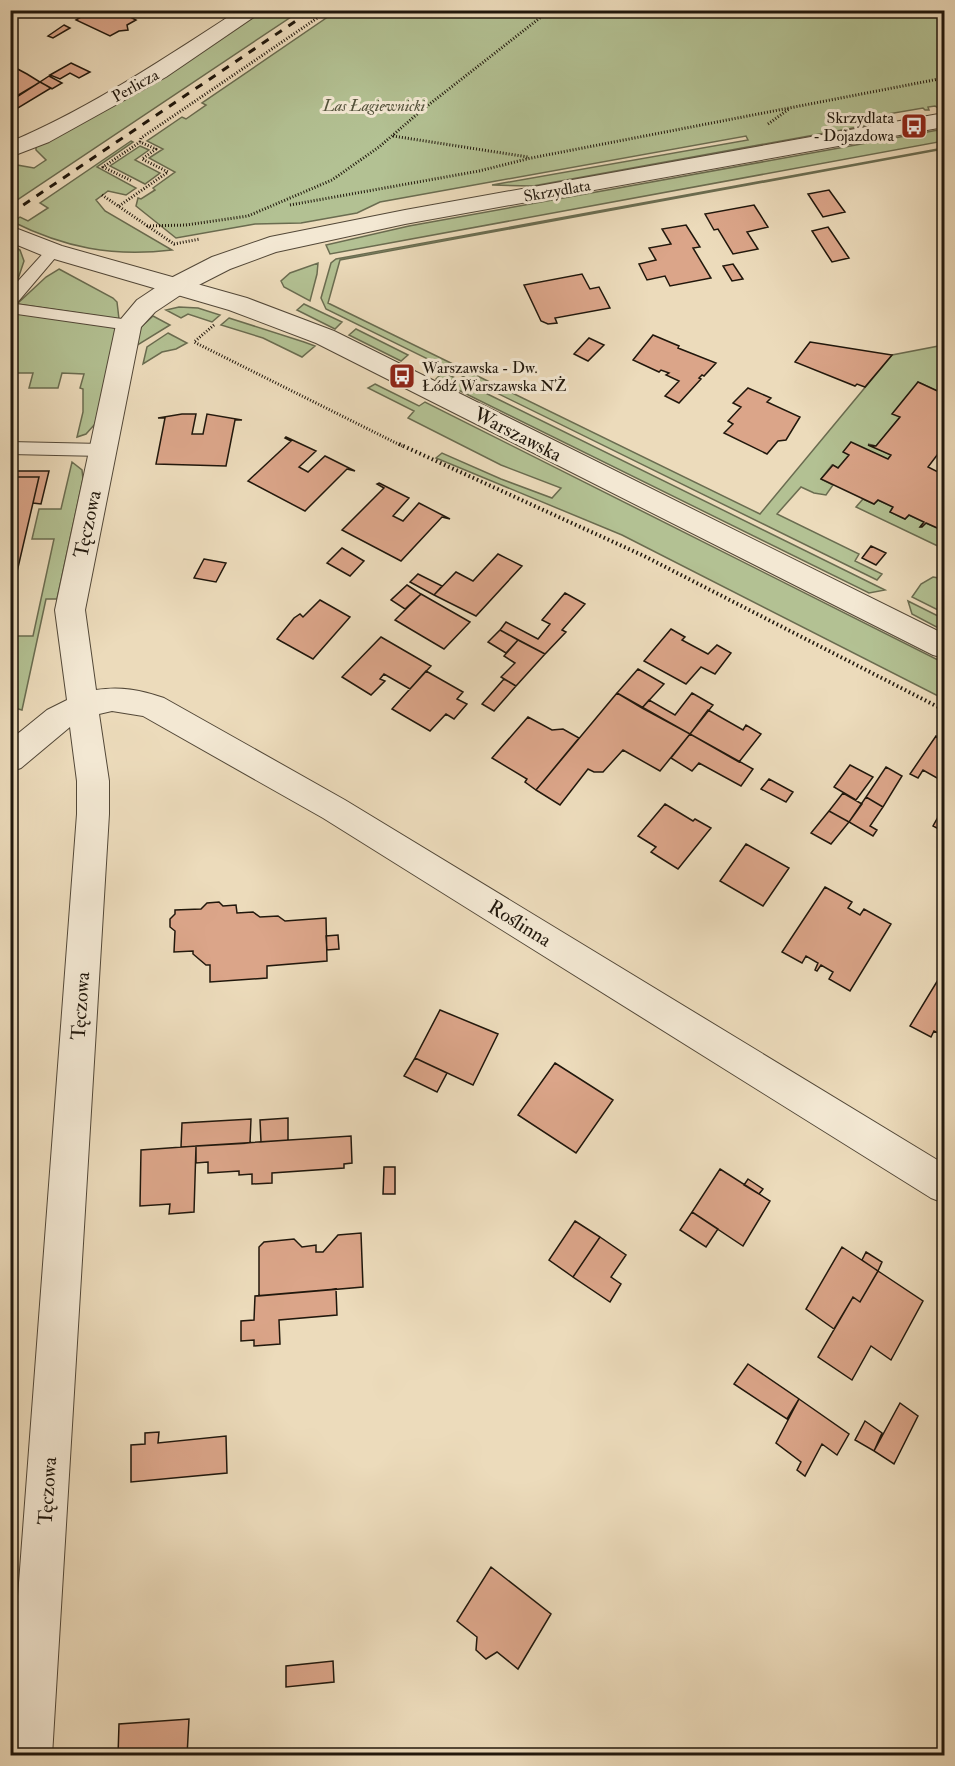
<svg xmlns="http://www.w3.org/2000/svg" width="955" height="1766" font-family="'IM FELL Double Pica',serif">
<rect width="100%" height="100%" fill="#ecdbbb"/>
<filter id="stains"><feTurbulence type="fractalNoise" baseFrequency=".00333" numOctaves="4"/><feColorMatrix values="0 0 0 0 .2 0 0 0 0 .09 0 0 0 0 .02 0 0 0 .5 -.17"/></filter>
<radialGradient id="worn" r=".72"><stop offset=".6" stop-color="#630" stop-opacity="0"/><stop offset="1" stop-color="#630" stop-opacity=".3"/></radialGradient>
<path fill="#b3c193" stroke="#6a6c50" stroke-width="1.5" d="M338 10 944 11V104L938 108 935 106 928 107 929 110H925L923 108 882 115 886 122 533 186 492 185 748 140 746 136 380 202 357 213 301 223 255 224 176 238 136 206 138 198 141 199 155 190 153 188 175 172 149 158 163 149 147 141 182 117 186 119 206 105 202 103Z
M263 11H300L11 204V164L34 168 46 160 36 150V145Z
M944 129V141L330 254 326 245 409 226Z
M131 141 133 142 97 167 136 188 126 195 108 191 96 200 105 211 172 250C112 257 65 248 11 221V219L14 221 20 217 28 221 48 208 40 203Z
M140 146 149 150 135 160 160 173 145 184 110 166Z
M944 148V149L340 260 328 303 760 514 892 355 944 345V394L918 382 900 417 876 446 868 444 891 455 888 459 849 455 838 468 832 465 821 479 833 485 826 495 814 493 801 487 777 514 859 554 855 561 882 574 877 580 326 309 321 298 331 263 336 259Z
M10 244 20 250 24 261 17 282H11Z
M318 263 317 274 310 301 284 287 281 281 290 273Z
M59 269 113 298 117 302 119 319 17 304 46 277Z
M304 304 342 322 335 329 297 310Z
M179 307 198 308 220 315 212 322 188 314 181 318 166 310Z
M11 312 117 328 95 424 86 434 77 437 83 412V389L80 388 84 374 62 373 58 388H29L33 373H11Z
M153 316 170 325 136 346 141 327Z
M229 318 304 342 315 346 302 357 263 338 221 325Z
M356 329 408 355 401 361 349 335Z
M168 333 187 343 176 349 162 352 143 364 147 347Z
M443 372 885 590 869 593 436 379Z
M375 384 419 406 425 402 944 663V699L622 535 436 458 442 453 501 479 552 498 561 488 501 465 408 418 414 411 368 388Z
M72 462 82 470 83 479 57 599H46L22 710 11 707V636H33L54 539H32L39 509H61Z
M863 499 874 504 878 500 893 507 890 512 905 519 909 515 924 522 920 527 926 523 944 531V549L856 507Z
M933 577 944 579V613L912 597 921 584Z
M908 601 944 619V631L912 614Z"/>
<path fill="#dba589" stroke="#20170c" stroke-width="1.5" d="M92 10H117L136 20 127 25 128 30 119 31 110 36 76 20Z
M92 10H130L124 14 136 20 127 25 128 30 119 31 110 36 76 20Z
M64 25 70 28 53 38 48 36Z
M71 63 90 72 79 78 70 73 60 79 50 75Z
M12 66 27 74 40 82 15 98 10 95V67Z
M49 76 62 83 52 89 40 82Z
M40 82 51 88 18 108 10 104V100Z
M829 190 845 212 823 217 808 194Z
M754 205 768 227 747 232 758 249 733 254 718 229 714 230 705 214Z
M686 225 700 247 693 248 711 278 670 286 665 276 647 280 639 264 656 260 649 248 671 244 662 229Z
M828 227 849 258 832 262 812 231Z
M733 264 743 279 732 281 723 266Z
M582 274 590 289 599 287 610 308 555 318 557 323 548 324 541 321 524 285Z
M653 335 679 346 678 348 716 363 704 376 702 375 699 378 701 379 679 403 665 396 679 381 666 375 669 373 661 370 659 372 633 360Z
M589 338 604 345 588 361 574 354Z
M810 342 892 355 865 387 857 384 855 386 795 362Z
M918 382 944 394V446L928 467 944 475V531L926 523 922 527H920L924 522 909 515 905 519 890 512 893 507 878 500 874 504 821 479 833 465 838 468 849 455 843 452 851 442 888 459 891 455 868 445 876 446 900 417 892 414Z
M748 388 771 398 767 402 800 417 786 440 778 441 767 454 724 433 733 424 728 421 741 407 733 403Z
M182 414H196L192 434H203L207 414 242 420H235L226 466 156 464 165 418H158Z
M286 437 316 451 299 467 308 472 325 456 355 471 347 469 305 511 248 481 291 441 285 438Z
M10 471H49L41 504 33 503 39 477H10Z
M10 477H39L10 602Z
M379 483 409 498 393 516 403 521 419 503 450 519 442 517 401 561 342 530 384 488 377 484Z
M871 546 886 553 876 565 862 558Z
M342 548 364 561 350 576 327 563Z
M498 554 522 566 476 616 434 595 456 572 473 581Z
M204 559 226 563 216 582 194 578Z
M418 574 442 586 434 595 410 582Z
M407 585 421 594 405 609 391 600Z
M565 593 585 604 562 630 566 632 545 654 500 630 506 622 538 639 550 624 542 620Z
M421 594 470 622 444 649 395 620Z
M320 600 350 617 313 659 277 639 294 618 300 614 303 617Z
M671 629 685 637 682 640 708 654 717 645 731 653 715 674 701 667 686 684 644 661Z
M500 630 518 640 506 653 488 642Z
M381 637 431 666 410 689 384 674 380 679 385 681 371 695 342 677Z
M518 640 545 654 516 686 501 677 515 663 504 656Z
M638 669 664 684 642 708 617 693Z
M426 671 463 692 457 699 467 704 454 719 446 714 430 731 392 709Z
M504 679 516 686 494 711 482 704Z
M617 693 690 734 660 771 623 750 603 772H594L588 769 560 805 536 790Z
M692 693 713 705 690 734 642 708 649 700 675 715Z
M708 710 743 730 746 725 761 734 739 762 690 734Z
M528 717 552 730 563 729 579 738 536 790 525 782 527 779 492 758Z
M690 734 753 769 741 786 699 763 692 771 671 758Z
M936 736 944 740V782L923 770 918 778 910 774Z
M850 765 873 777 856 800 834 787Z
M886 767 902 776 883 807 866 797Z
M769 779 793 792 786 802 761 789Z
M843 793 862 804 849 822 829 811Z
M866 797 883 807 870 826 877 830 873 836 849 822Z
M665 804 693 821 695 819 711 828 678 869 651 852 656 847 638 836Z
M942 810 944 812V832L933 826Z
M829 811 849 822 831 844 811 833Z
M746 844 789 868 763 906 720 881Z
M825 887 852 902 848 908 860 915 864 909 891 924 850 991 829 979 833 972 821 965 817 971 815 970 818 963 806 956 802 963 782 952Z
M219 902 223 906 236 905 237 913 253 912 260 917 278 916 285 921 326 918 327 961 267 966V978L210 982V965H206L193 954V951L174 952 175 931 170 927V919L175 914V910L201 909 207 903Z
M338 935 339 949 327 950 326 936Z
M944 970V1036L934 1031 931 1037 910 1026Z
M440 1010 498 1034 473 1085 415 1058Z
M415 1058 447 1073 437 1092 404 1076Z
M555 1063 613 1100 576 1153 518 1115Z
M288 1118V1140L261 1142 260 1120Z
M251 1119 250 1143 181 1147 182 1123Z
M351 1136 352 1163 344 1164V1168L272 1173V1183L252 1184V1174L239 1175V1171L208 1173V1162L196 1163V1146Z
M196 1146 194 1212 169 1214 170 1204 140 1206 141 1150Z
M384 1167H395V1194H383Z
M720 1169 770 1201 743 1246 692 1212Z
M748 1179 763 1189 759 1194 744 1185Z
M692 1212 718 1229 706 1247 680 1230Z
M575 1221 600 1237 573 1277 549 1260Z
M361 1233 363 1287 259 1296V1247L264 1242 294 1239 302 1247 316 1245V1252H323L338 1235Z
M600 1237 626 1255 611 1277 621 1284 610 1302 573 1277Z
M842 1247 878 1271 860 1302 853 1297 834 1329 806 1309Z
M866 1252 882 1262 878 1271 862 1260Z
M878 1271 923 1301 891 1360 871 1346 852 1380 818 1357 853 1297 860 1302Z
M336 1289 337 1315 279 1320 280 1344 254 1346V1340L241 1341V1321L254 1320 255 1296Z
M748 1364 799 1399 787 1419 734 1384Z
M799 1399 849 1434 837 1455 822 1444 805 1476 797 1470 801 1462 776 1443Z
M900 1403 918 1416 894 1464 874 1451Z
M865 1421 882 1433 874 1451 855 1440Z
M159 1432 158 1443 226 1436 227 1473 131 1482V1445L145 1444V1433Z
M491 1567 551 1614 518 1669 497 1652 486 1659 476 1650 477 1637 457 1621Z
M333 1661 334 1682 286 1687V1666Z
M189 1719 187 1756H118L119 1724Z"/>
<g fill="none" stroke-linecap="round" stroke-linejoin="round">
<defs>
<path id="service" d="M53 246 61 251 16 304 129 320 135 321 137 325 135 329 129 330 10 313V290L48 248Z
M10 442 102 444 108 446 111 450 108 454 102 456 10 454Z"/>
<path id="minor" d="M239 10H264L166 77 49 142 10 157V142C91 108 166 57 239 10Z
M944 113V127L405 224 276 252 230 269 185 292 155 312 141 327 85 610 96 690C121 686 140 690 164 698L345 800 944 1164V1203L931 1198 323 818 143 716 112 711 99 714 109 781V814L52 1756H10V1702L77 814V781L70 727 21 768 10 772V740L47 710 67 700 55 610 116 325 137 300 167 280 212 257 270 237 405 210Z"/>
<path id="tertiary" d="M10 226 62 246 247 298 334 331 944 634V658L933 655 316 343 229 310 44 256 10 242Z"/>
</defs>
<use href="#service" stroke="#534838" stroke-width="2"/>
<use href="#minor" stroke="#534838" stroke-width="2"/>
<use href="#tertiary" stroke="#534838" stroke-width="2"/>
<path stroke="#20170c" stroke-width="3" stroke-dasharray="1 2" stroke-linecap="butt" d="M768 124 789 109
M393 136 528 157
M140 142 141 138 329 10
M102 195 174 244 200 239
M290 205 479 171 531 158 944 78
M119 206 168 172 142 159 156 149 140 142 103 167 132 181
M147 226 186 225 248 216 332 180 379 147 422 110 550 10
M214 325 194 342 402 446"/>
<path stroke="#20170c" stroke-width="4" stroke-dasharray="1.5 3" stroke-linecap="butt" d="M399 444 644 556 944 710"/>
<use href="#service" fill="#f3e8d3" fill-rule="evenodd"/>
<use href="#minor" fill="#f3e8d3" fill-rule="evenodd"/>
<use href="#tertiary" fill="#f3e8d3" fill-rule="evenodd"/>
<path stroke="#20170c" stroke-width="3" stroke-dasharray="8 8" stroke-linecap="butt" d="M10 214 312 10"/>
</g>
<defs>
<symbol id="bus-square" viewBox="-11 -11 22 22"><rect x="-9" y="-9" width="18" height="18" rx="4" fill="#8f2418" stroke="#f3e8d3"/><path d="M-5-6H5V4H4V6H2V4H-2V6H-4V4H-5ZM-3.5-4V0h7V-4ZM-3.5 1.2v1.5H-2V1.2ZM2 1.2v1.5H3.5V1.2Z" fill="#fff"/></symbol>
</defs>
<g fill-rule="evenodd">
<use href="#bus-square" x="899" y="111" width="30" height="30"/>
<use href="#bus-square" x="387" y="361" width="30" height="30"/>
</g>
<g text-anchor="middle" stroke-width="6" stroke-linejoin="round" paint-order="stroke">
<g font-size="16" fill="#20170c" stroke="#f3e8d3">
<text transform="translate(135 85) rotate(-29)" y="6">Perlicza</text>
<text transform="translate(557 190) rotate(-10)" y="6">Skrzydlata</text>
</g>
<g font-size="16" font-style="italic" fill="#53523b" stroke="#f3e8d3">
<text x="374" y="111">Las Łagiewnicki</text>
</g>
<g font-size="16" fill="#20170c" stroke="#f3e8d3" text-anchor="end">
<text x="894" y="123">Skrzydlata<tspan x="894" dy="18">- Dojazdowa</tspan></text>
<text x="422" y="373" text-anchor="start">Warszawska - Dw.<tspan x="422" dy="18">Łódź Warszawska NŻ</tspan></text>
</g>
<g font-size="20" fill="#20170c" stroke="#f3e8d3">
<text transform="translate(518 434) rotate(27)" y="7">Warszawska</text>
<text transform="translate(87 524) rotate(-78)" y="7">Tęczowa</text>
<text transform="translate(520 923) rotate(32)" y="7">Roślinna</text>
<text transform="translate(80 1006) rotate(-86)" y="7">Tęczowa</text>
<text transform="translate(47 1491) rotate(-86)" y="7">Tęczowa</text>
</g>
</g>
<rect width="955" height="1766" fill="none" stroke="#ecdbbb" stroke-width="36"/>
<rect x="12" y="12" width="931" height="1742" fill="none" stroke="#20170c" stroke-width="3"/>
<rect x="18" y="18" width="919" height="1730" fill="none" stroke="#20170c" stroke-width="1.5"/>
<rect width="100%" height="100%" filter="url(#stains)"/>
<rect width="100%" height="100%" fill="url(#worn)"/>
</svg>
